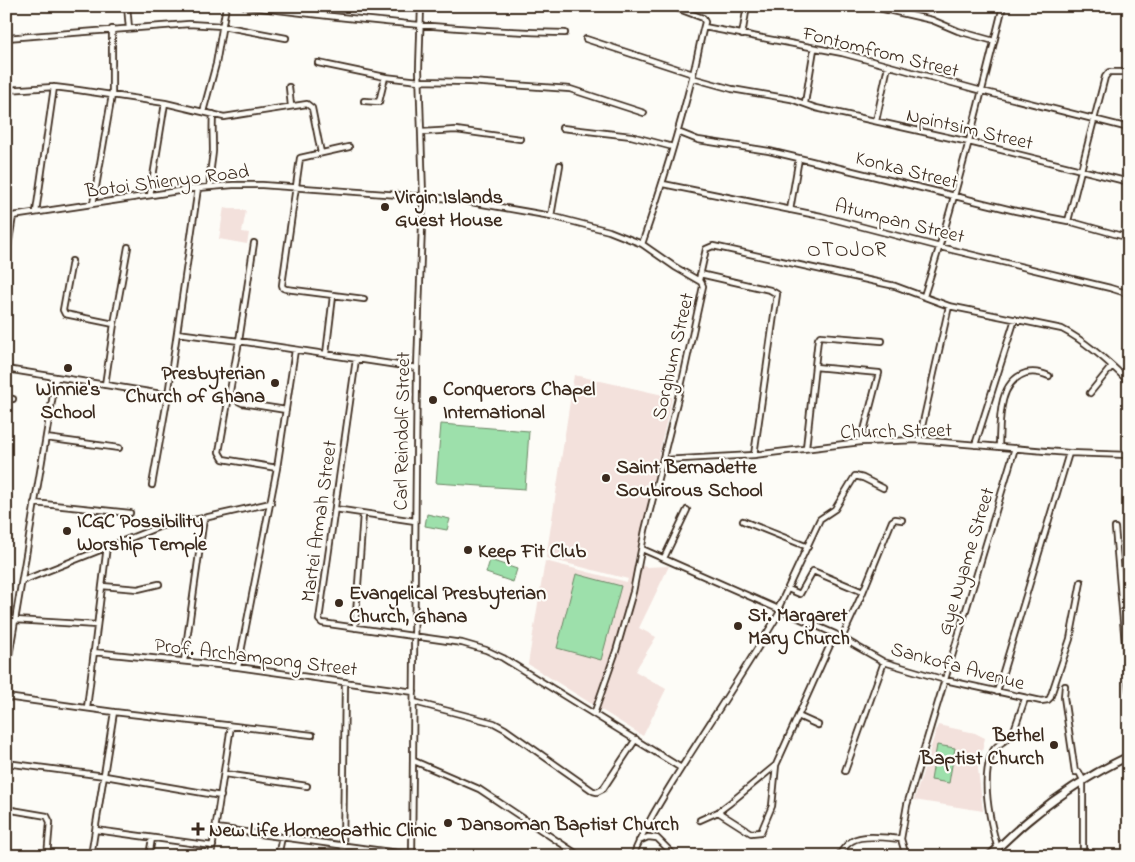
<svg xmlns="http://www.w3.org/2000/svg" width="1135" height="862" font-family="'Indie Flower',sans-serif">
<rect width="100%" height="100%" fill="#fdfcf7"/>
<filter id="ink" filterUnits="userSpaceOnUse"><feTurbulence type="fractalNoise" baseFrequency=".02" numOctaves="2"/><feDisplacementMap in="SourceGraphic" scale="10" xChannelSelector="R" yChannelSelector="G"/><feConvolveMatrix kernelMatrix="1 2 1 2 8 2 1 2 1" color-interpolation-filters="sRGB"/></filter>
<g filter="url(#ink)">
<path fill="#f3e1dc" d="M224 207 246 211 242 232 249 233 247 244 219 239Z
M574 375 672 397 634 563 646 567 669 566 639 628 656 637 635 671 666 689 643 736 528 664 545 561 627 582 628 579 546 558Z
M938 725 975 733 985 738 978 769 983 811 914 800Z"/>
<path fill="#9de0ab" stroke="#6c8564" d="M441 424 529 431 525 489 436 483Z
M427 514 450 519 447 530 425 526Z
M490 560 517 569 513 582 486 573Z
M576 574 621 586 601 660 557 648Z
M937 745 955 748 949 783 931 780Z"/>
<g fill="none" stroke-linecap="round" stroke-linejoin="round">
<defs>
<path id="minor" d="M127 6 129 28
M245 6C351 19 458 31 565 33
M870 6 932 20 958 31 994 41
M704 27 842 53 982 91 1129 128
M742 35 747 6
M6 38 189 24 222 26 286 38
M586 39 693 74
M318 63 385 77 419 81 470 82 570 89 644 113
M692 78 732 89 791 99 816 108 969 142 1129 182
M289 87 291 106
M6 90 54 87 78 90 165 103 224 117 307 104 312 108 321 153
M364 101 379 102 385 77
M805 103 814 49
M203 112 216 64 226 6
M876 121 888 66
M562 128 631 136 673 147
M422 132 456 130 520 139
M678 132 698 140 769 151 807 160 1016 211 1068 221 1129 238
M349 147 300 158 282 285 283 288 286 289 364 299
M663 184 821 216 940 247 1110 288 1129 294
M210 187C209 174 212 163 213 151 213 138 212 127 213 114
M150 195 165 103
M93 204 112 95V29
M790 210 799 158
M36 212 54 87
M551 216 560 165
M6 217 198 188 233 185H262L454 199 551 216 609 231 642 244 675 267 701 282 703 286 682 382 645 530 633 592 616 651 594 714
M1068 221 1105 77 1109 72H1129
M254 243 239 341 219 452 223 459 277 468
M642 244C661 189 678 134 692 78 697 60 700 40 705 22L703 18 671 6
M6 259 13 216
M72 261 63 310 65 314 114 324
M700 274 770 290 777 294 754 455
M699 280 706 249 713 246 895 286 949 306 1062 329C1087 342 1109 362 1129 382
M924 296C955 201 979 103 1003 6
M177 333 239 341 417 368
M326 354 333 296
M356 359 319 620 322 623 462 643 486 650 503 658 681 768
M815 367 879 373 861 442
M6 369 168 395
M105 385 114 324 128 247
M1090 393 1112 366
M228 396 242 403 286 410
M6 398 13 399
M46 438 119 448
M919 440 949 306
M975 445 1015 319
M999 447C1000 423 997 382 1026 373 1034 371 1042 373 1049 376
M806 448 818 339 820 336 882 341
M664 460 754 455 861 442 919 440 1069 453 1129 455
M152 485 168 395 198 188
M34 503 130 513
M335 509 415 521
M743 521 808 547
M1115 528 1129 690
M642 549 835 634 884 662 945 680 1041 701 1048 700 1050 698 1070 639 1081 582
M664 558 687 510
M22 581 161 526 204 518 271 503
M102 586 138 589 159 584
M788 589 800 594 813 571 863 592
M778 609 820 519 835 509 855 476 863 478 883 488
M15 620 97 625
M355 628 363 514
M842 638 863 592 892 521 895 519 902 520
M93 652 238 667 414 692
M184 661 204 518
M238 667 277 468 295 350
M6 674 56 377
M1065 686 1064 697 1075 772H1079L1083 780V856
M997 692 1069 453
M6 697 114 712 312 735
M414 702 494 723 505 729 593 791 597 792 603 789 636 739
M87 708 107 546
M798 716 818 725
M414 761 479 789 580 856
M6 763 105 776 221 796
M845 771 884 662
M225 774 307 786
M6 809 47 816 50 822 47 856
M718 812 751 833 761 832 772 806 776 765
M700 820 718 812 730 803 776 765 835 634
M216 828 412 855
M96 830 213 846
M639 841 648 837 657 838 675 856
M91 856 114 712
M149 856 152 838
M211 856 231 726
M278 856 282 837
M343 856 345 682
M412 856 417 368 423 196 419 69 421 6
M633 856C644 828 659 804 675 778 710 722 747 667 781 610
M838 856C842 851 846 844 852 841 862 834 889 838 901 839
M906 856 901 839 907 805 1015 448
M1000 856C991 827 979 780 993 751 997 743 1008 741 1013 733L1025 699"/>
<path id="secondary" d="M989 856C1003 844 1015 831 1030 819 1060 794 1093 773 1129 756"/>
</defs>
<use href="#minor" stroke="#3b2a1e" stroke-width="8"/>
<use href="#secondary" stroke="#3b2a1e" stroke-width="10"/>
<use href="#minor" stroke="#fdfcf7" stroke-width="4.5"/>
<use href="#secondary" stroke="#fdfcf7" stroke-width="6"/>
</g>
</g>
<g fill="#3b2a1e" stroke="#fdfcf7" stroke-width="2">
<circle cx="385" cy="207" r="5"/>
<circle cx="68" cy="368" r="5"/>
<circle cx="275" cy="383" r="5"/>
<circle cx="433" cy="400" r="5"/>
<circle cx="606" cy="478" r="5"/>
<circle cx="67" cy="531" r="5"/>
<circle cx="468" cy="550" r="5"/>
<circle cx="339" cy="603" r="5"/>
<circle cx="738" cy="626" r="5"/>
<circle cx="1054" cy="745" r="5"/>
<circle cx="448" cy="823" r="5"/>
<path d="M195.5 821.5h5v5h5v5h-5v5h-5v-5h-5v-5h5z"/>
</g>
<g text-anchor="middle" stroke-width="4.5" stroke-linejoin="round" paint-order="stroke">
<g font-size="20" fill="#3b2a1e" stroke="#fdfcf7">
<text transform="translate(881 51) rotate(14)" y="7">Fontomfrom Street</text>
<text transform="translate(970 128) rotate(13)" y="7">Npintsim Street</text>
<text transform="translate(907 169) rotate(14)" y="7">Konka Street</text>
<text transform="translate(167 180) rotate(-7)" y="7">Botoi Shienyo Road</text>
<text transform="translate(900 220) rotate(14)" y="7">Atumpan Street</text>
<text transform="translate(672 356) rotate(-77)" y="7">Sorghum Street</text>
<text transform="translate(896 430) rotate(-1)" y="7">Church Street</text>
<text transform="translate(401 431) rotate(-89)" y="7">Carl Reindolf Street</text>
<text transform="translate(318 521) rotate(-82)" y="7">Martei Armah Street</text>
<text transform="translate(965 561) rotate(-73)" y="7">Gye Nyame Street</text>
<text transform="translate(256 656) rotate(7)" y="7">Prof. Archampong Street</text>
<text transform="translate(958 665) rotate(15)" y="7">Sankofa Avenue</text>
</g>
<g font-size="20" font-weight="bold" fill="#3b2a1e" stroke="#fdfcf7" text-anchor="start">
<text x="395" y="203">Virgin Islands<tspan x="395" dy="23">Guest House</tspan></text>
<text x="265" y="379" text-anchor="end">Presbyterian<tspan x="265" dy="23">Church of Ghana</tspan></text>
<text x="68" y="395" text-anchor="middle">Winnie's<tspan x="68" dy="23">School</tspan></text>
<text x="443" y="395">Conquerors Chapel<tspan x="443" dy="23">International</tspan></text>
<text x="616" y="473">Saint Bernadette<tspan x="616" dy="23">Soubirous School</tspan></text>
<text x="77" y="527">ICGC Possibility<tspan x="77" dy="23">Worship Temple</tspan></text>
<text x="478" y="557">Keep Fit Club</text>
<text x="349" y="599">Evangelical Presbyterian<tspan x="349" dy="23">Church, Ghana</tspan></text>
<text x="748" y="621">St. Margaret<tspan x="748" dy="23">Mary Church</tspan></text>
<text x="1044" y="741" text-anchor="end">Bethel<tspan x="1044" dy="23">Baptist Church</tspan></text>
<text x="458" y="830">Dansoman Baptist Church</text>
<text x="209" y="836">New Life Homeopathic Clinic</text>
</g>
<g font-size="21" letter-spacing="1" fill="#3b2a1e" stroke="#fdfcf7">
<text x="847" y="256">OTOJOR</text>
</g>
</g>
<rect width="1135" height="862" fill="none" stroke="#fdfcf7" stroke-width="25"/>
<rect x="12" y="12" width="1110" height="837" fill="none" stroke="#3b2a1e" stroke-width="2" filter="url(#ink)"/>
</svg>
